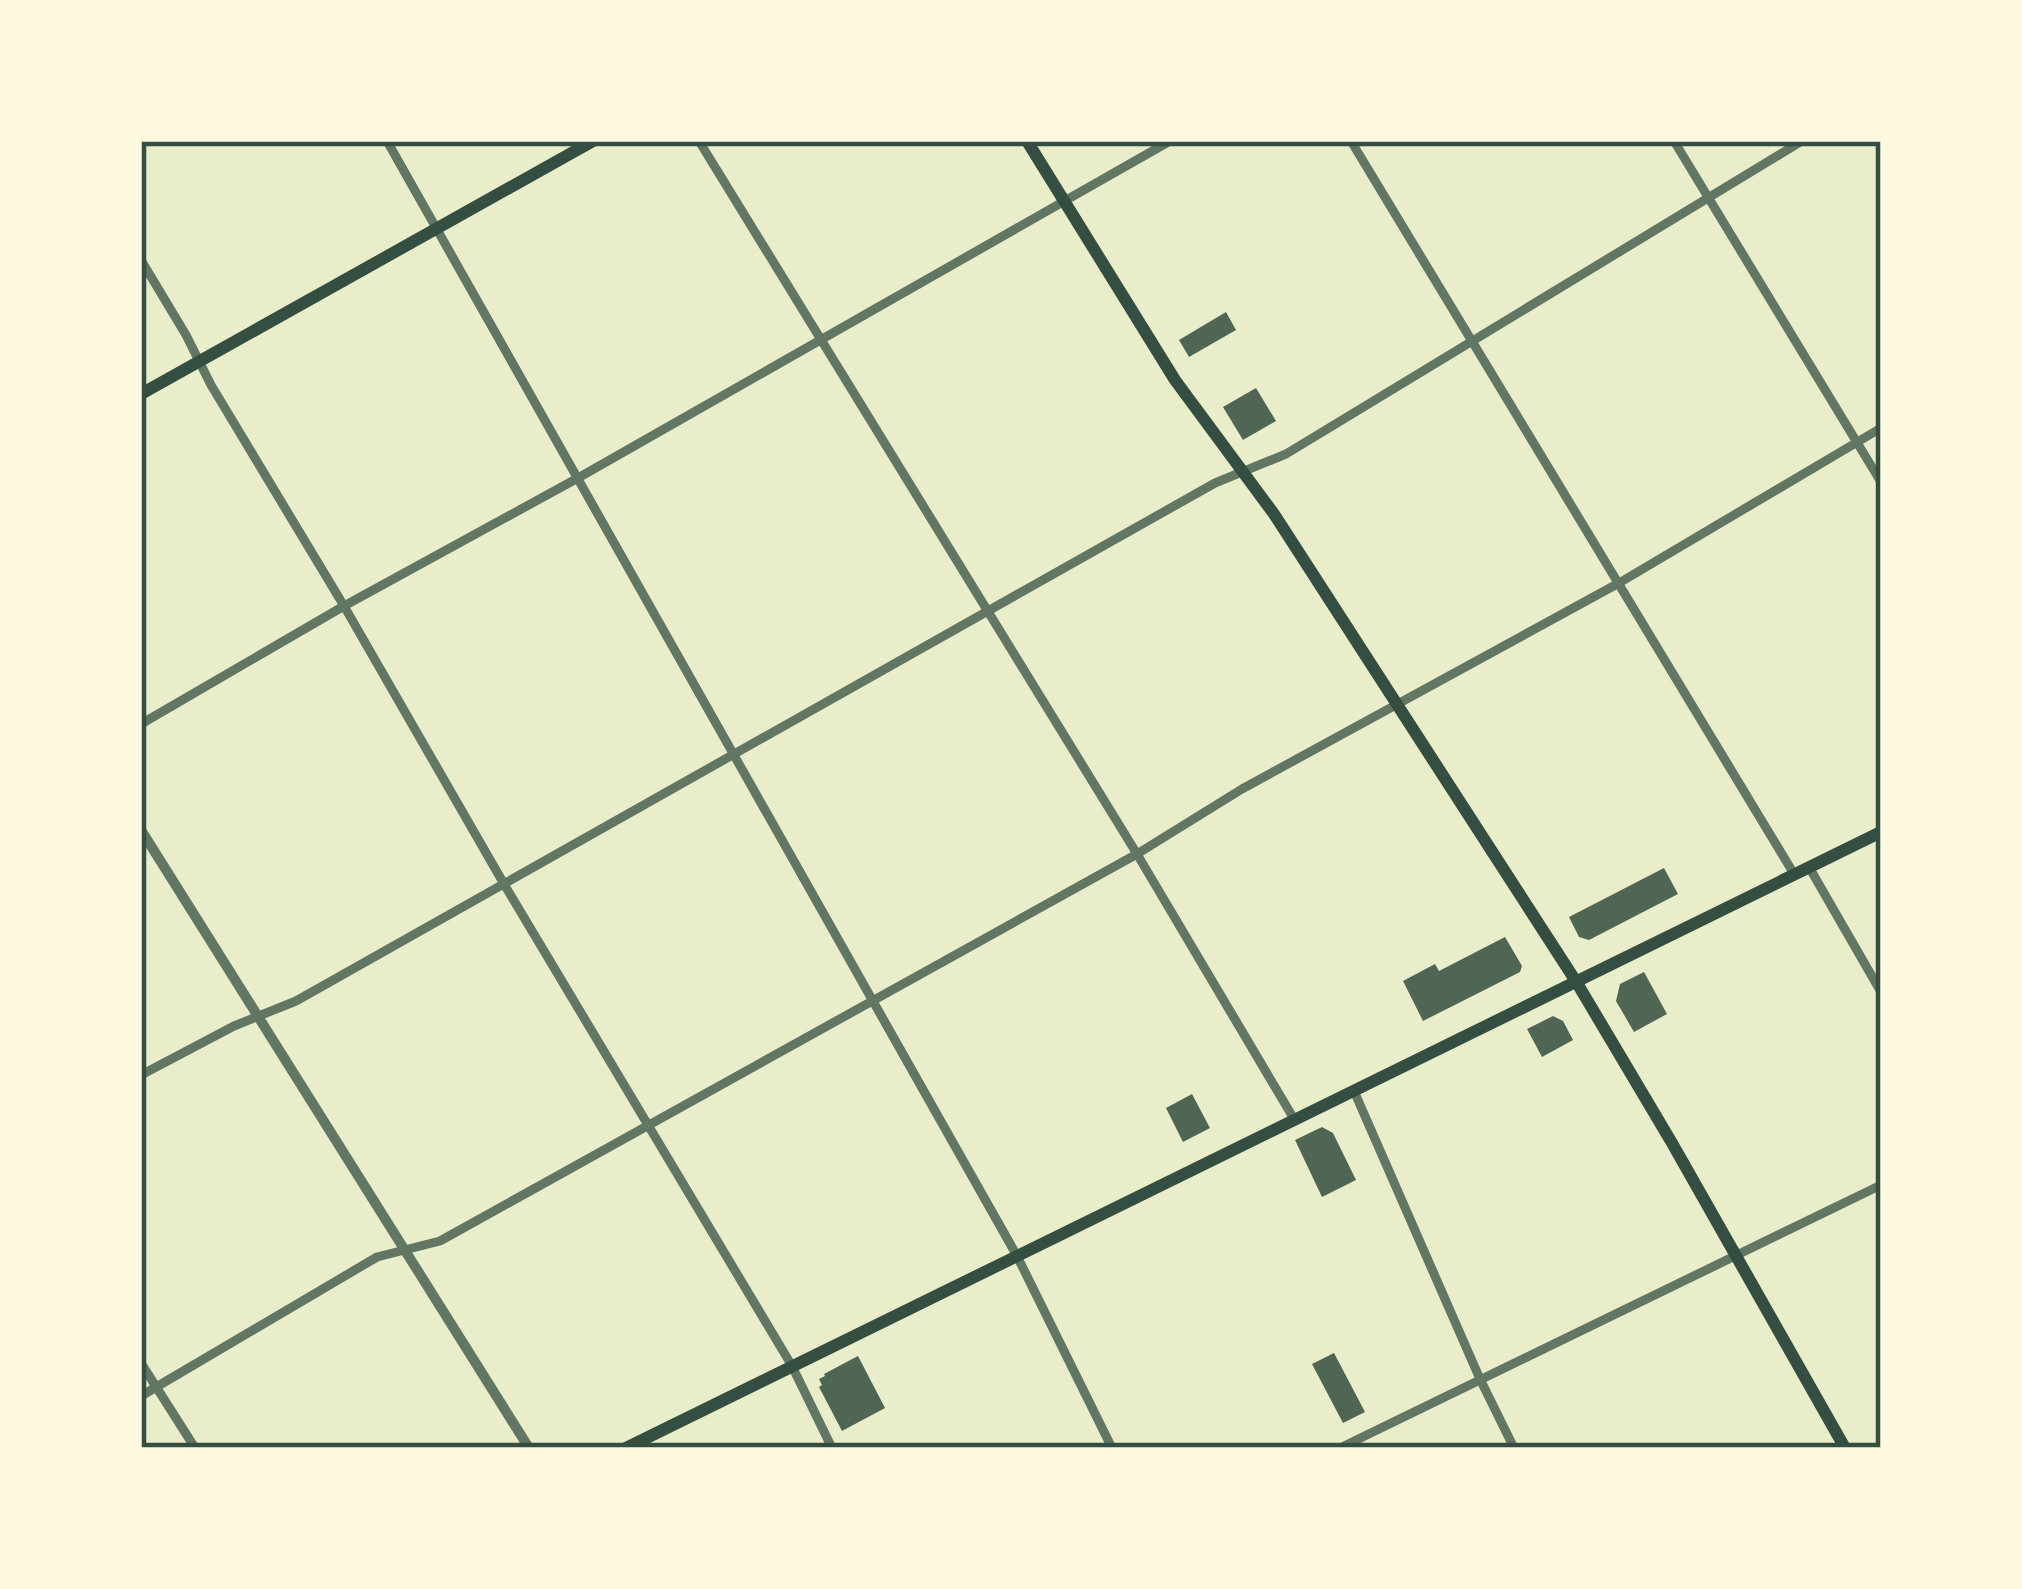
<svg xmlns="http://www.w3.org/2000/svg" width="2022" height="1589" font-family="Jost,sans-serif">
<rect width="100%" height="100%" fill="#e9edc9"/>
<path fill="#4f6655" d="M1226 312 1236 330 1189 357 1179 340Z
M1256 388 1276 421 1243 440 1223 407Z
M1664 868 1678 894 1589 940 1579 937 1569 917Z
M1505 937 1522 966 1520 972 1423 1021 1403 981 1435 964 1439 971Z
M1644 972 1667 1014 1634 1032 1616 1001 1620 984Z
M1553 1016 1563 1021 1573 1040 1542 1057 1527 1029Z
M1192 1094 1210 1128 1183 1142 1166 1108Z
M1322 1127 1333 1133 1356 1180 1322 1197 1295 1140Z
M1334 1353 1365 1412 1343 1423 1312 1364Z
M858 1356 885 1408 842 1431 819 1387 822 1385 819 1379 825 1376 824 1374Z"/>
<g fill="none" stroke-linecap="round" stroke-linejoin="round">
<path stroke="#617663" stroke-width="9" d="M387 141 1017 1256 1112 1448
M699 141 1137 854 1294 1119
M1351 141 1794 874
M1674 141 1881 482
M141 260 186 335 211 385 344 606 504 884 792 1366 832 1448
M141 724 344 606 578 478 1170 141
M1809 867 1881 992
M141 1075 234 1026 296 1001 1215 483 1286 454 1802 141
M1354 1091 1480 1379 1514 1448
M141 1363 195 1448
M141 1396 377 1257 440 1241 1137 854 1242 789 1619 583 1881 428
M1340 1448 1881 1185"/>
<path stroke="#617663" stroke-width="10" d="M141 830 529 1448"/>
<path stroke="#344e41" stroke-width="12" d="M1027 141 1175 380 1274 514 1577 983 1672 1143 1845 1448
M141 394 593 141
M626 1448 1881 832"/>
</g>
<rect width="2022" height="1589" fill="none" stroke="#fefae0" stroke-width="288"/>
<rect x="144" y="144" width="1734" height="1301" fill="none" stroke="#344e41" stroke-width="4.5"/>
</svg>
